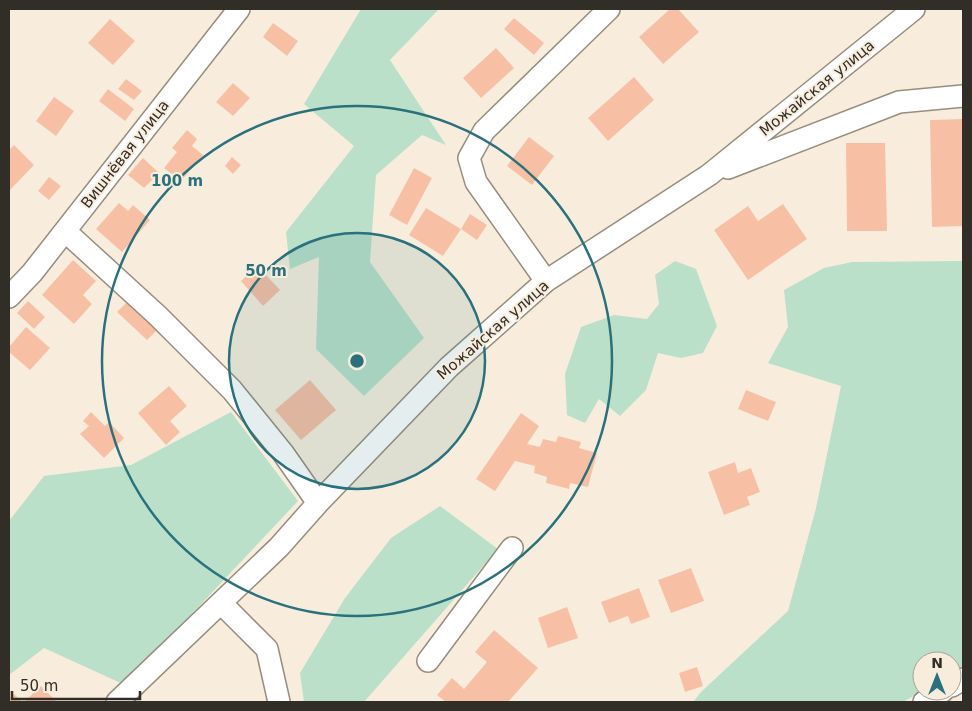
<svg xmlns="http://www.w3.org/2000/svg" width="972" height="711" viewBox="0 0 972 711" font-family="'DejaVu Sans',sans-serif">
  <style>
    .green { fill: #bae0ca }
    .building { fill: #f7c0a5 }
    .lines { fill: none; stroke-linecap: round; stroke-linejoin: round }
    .minor-casing { stroke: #978d7e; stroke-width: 24 }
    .minor { stroke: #fff; stroke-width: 21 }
    .ring { fill: none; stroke: #29717c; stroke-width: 2.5 }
    .labels { text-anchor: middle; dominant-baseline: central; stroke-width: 4; stroke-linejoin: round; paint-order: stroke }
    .street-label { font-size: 15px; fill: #312d27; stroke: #f8eddd }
    .centre { fill: #29717c; stroke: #f8eddd; stroke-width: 2.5 }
    .ring-label { font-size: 15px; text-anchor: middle; font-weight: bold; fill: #29717c; stroke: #f8eddd; stroke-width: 4; stroke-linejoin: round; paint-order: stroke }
  </style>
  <rect width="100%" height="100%" fill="#f8eddd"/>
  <path class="green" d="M361,9H439L390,60L446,145L422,135L376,175L370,262L424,338L364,396L316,349L319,257L290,269L286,232L354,146L304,104Z
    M963,260V666L952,673V661H922V691L903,702H693L701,692L788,611L816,508L841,386L768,363L788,327L784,290L824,268L852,262L962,261Z
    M675,261L696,269L717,326L703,353L681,358L658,353L646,390L620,416L599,399L585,423L567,415L565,374L581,327L614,315L647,319L659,304L655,275Z
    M231,412L298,501L125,685L44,648L9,675V521L44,476L131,465Z
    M440,506L498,549L364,702H304L300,673L345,598L391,538Z"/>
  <path class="building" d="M670,9H678L699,32L663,64L639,37Z
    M514,18L544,43L534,55L504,29Z
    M110,19L135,41L113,65L88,43Z
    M273,23L298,41L287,56L263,37Z
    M496,48L514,68L481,98L463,78Z
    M634,77L654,100L608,141L588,118Z
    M126,79L142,91L134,100L118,89Z
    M233,83L250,98L233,116L216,102Z
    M108,89L134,109L125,121L99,101Z
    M54,97L74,111L56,136L36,121Z
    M963,119V226L932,227L930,120Z
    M187,130L197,139L192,146L203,155L181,181L164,168L177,152L172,148Z
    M529,137L554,156L532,185L507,166Z
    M846,143H885L887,231H847Z
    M14,145L34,165L9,191V150Z
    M232,157L241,165L233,174L225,166Z
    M143,158L159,173L144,188L128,175Z
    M414,168L432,178L407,225L389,215Z
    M49,177L61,186L49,200L38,191Z
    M119,203L128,211L133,205L150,220L122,252L96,229Z
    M783,204L807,239L748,280L714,230L748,206L758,221Z
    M426,208L461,229L470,214L487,225L477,240L461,229L443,256L409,235Z
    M73,260L96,281L83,295L92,304L74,324L42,295Z
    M257,266L280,290L263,306L241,281Z
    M130,299L160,327L147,340L117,312Z
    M28,301L45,317L34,329L17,313Z
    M26,327L50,348L30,370L9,352V347Z
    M310,380L336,410L301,440L275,410Z
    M169,386L187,406L170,421L180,432L166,445L138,413Z
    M746,390L776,402L768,421L738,409Z
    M91,412L105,426L109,422L124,438L104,458L80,434L89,426L83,421Z
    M521,413L539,426L527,444L540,447L543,439L556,442L558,436L581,442L579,448L597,453L588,487L570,483L569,489L546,483L547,477L534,473L535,466L515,461L495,491L476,479Z
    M735,462L738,473L751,468L760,492L747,497L750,505L724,515L708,472Z
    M691,568L704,601L671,613L658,580Z
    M639,588L650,617L631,624L628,616L609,623L601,602Z
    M567,607L578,638L548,648L538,618Z
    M494,630L538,668L508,702H446L437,695L452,678L464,689L487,662L475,652Z
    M697,667L703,686L685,692L679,673Z
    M41,686L57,702H24Z
    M14,694L22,702H9V698Z"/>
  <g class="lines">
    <g class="minor-casing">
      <path id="minor" d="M728,168L899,102L963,96
        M65,231L158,316L232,390L283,453L318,503
        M546,281L476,182L469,158L484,131L609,9
        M9,297L32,273L239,9
        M221,603L267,649L279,702
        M428,661L512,548
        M952,686L963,679
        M117,702L279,547L318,503L449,367L546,281L709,175L914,9
        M924,702L943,691"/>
    </g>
    <use href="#minor" class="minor"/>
  </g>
  <circle cx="357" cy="361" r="128" fill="#29717c" fill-opacity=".12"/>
  <g class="ring">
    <circle cx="357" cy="361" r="128"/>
    <circle cx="357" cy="361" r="255"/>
  </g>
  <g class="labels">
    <g class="street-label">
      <text transform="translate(817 88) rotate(-39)">Можайская улица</text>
      <text transform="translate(125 154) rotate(-52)">Вишнёвая улица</text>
      <text transform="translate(493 330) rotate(-41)">Можайская улица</text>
    </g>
  </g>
  <circle cx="357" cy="361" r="8" class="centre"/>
  <g class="ring-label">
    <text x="177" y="186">100 m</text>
    <text x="266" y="276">50 m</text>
  </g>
  <rect width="972" height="711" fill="none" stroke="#312d27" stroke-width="20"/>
  <g transform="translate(937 676)"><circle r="24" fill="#f8eddd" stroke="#a8a094"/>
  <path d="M0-4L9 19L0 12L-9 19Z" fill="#29717c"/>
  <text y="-8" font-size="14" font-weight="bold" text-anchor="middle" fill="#312d27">N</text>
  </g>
  <path d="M12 691v8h128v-8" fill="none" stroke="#312d27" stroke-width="2.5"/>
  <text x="20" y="691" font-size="15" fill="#312d27" stroke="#f8eddd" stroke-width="4" paint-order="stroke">50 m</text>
</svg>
